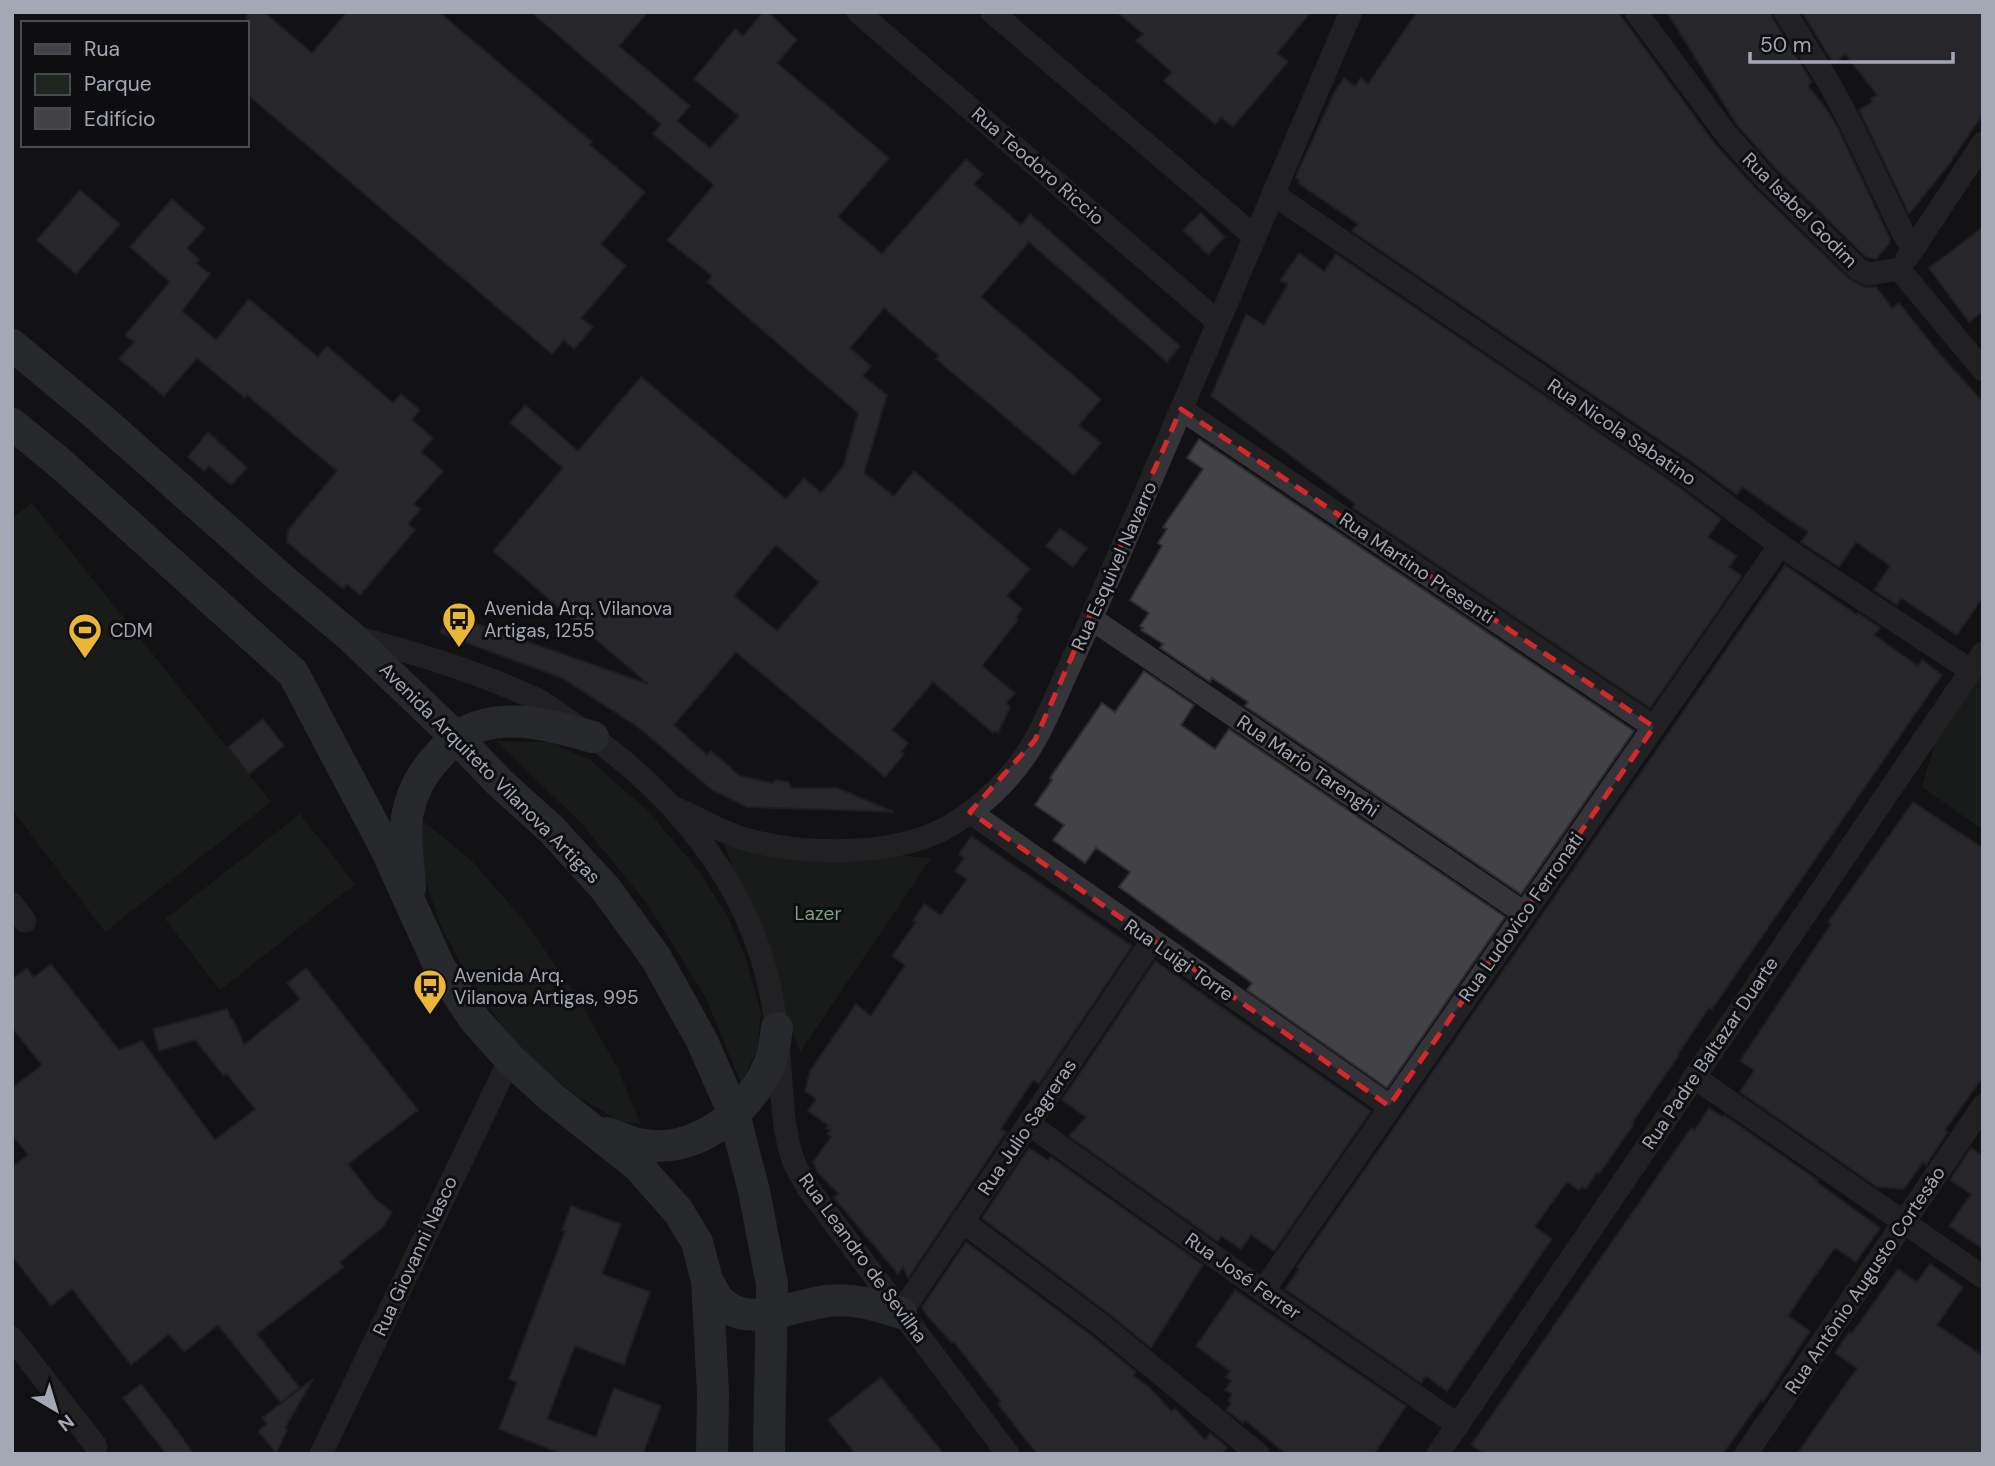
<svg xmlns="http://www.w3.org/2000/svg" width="1995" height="1466" viewBox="0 0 1995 1466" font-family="'DM Sans',sans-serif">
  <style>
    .green { fill: #1f2620 }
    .building { fill: #424247; stroke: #2d2c30; stroke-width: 2; fill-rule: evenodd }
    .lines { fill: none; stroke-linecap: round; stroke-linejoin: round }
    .minor { stroke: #343439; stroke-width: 23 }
    .secondary { stroke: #424349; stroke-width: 32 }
    .marked { fill: none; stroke: #d62828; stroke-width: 5; stroke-dasharray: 14 9; stroke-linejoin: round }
    .labels { text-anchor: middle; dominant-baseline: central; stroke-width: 6; stroke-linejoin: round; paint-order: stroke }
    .street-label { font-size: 19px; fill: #a4a8b4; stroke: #0e0d0f }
    .poi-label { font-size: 19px; fill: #a4a8b4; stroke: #0e0d0f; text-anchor: start }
    .park-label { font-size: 19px; fill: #7c9e80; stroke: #0e0d0f }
  </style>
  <rect width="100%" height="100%" fill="#121214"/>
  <path class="green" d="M32,503L271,802L105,932L12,809V518Z
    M1983,642V830L1922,787L1959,663Z
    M496,741L549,742L590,760L648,811L698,870L728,917L745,956L761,1012L757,1050L741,1084L706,998L648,905L583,825Z
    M300,814L355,884L220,990L165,919Z
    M417,816L472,861L527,924L575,994L617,1067L641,1124L619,1121L574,1094L521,1050L474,988L442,929L421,868Z
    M723,841L931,858L800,1052Z"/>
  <path class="building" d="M247,12H264L312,53L347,12H439L592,142L589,144L645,192L601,244L626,266L581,318L593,327L574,349L564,340L552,354L247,94Z
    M531,12H648L619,46L690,106L677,121L710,148L739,116L694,79L735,29L743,36L763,12H768L797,40L777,63L889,158L838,217L882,254L966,159L983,174L974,184L1021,225L1030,214L1180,346L1167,362L1029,242L981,297L1101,399L1079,425L1101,443L1074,475L936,359L939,356L884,308L850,348L871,366L863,376L887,395L864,473L894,496L914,471L1030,569L1007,596L1022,609L1016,618L1018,620L982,666L1015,693L1006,703L1010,707L998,733L995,731L993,733L933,682L892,730L908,743L901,752L904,754L885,777L736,652L674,725L707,755L711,751L740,776L773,783L775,780L788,782L792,788H837L894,812L747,807L712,790L638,727L562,678L440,633L449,614L648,684L493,551L563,468L510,423L525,405L578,451L641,377L786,499L804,478L821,493L843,467L858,413L707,282L712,276L667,240L714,185L653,134L661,124ZM776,545L819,582L777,631L734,596Z
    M1117,12H1311L1277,53L1288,62L1233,127L1221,117L1215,124L1164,81L1172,72L1136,41L1143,34Z
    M1417,12H1618L1715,144L1756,189L1849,279L1864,287H1876L1892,308L1899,303L1939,353L1983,402V597L1957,635L1901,598L1897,605L1874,590L1890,566L1856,542L1839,567L1801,542L1808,532L1742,487L1737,495L1695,464L1352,231L1358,224L1298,183L1300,180L1296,178L1299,169L1335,91L1344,78L1355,86L1361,78L1368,84Z
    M1667,12H1771L1773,19L1812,82L1808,86L1828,111L1838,128L1890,239L1889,244L1876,259L1866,257L1776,169L1737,125Z
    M1802,12H1983V114L1947,167L1909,214L1859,110L1872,102L1871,98L1877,95L1845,54L1834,64Z
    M80,190L120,224L76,274L37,240Z
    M172,199L205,228L187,248L199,260L196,263L210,274L182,311L216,340L249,299L318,357L327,346L393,403L401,394L420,410L412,420L433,438L421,452L443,471L414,504L421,509L408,524L415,530L360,595L347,584L343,589L287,542L288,530L337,471L247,395L245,398L197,358L164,396L119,359L134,342L125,335L170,282L130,247Z
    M1201,213L1225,237L1208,255L1183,230Z
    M1983,227V311L1969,322L1929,268Z
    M1299,253L1324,271L1336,254L1679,487L1721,519L1708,537L1737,556L1729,567L1742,576L1650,708L1353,508L1355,504L1211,396L1246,314L1264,325L1288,284L1280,281Z
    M208,432L247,468L231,485L209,466L204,471L188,457Z
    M1199,439L1634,731L1521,894L1245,706L1248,702L1212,678L1210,682L1160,648L1163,644L1141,630L1143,628L1140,626L1149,613L1130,600L1162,546L1158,543L1167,529L1163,527L1203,469L1187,458Z
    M1060,528L1087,548L1073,567L1046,546Z
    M1785,565L1857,615L1858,613L1880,628L1874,635L1918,666L1922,660L1942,675L1712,1009L1709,1008L1678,1054L1679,1055L1632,1123L1634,1124L1599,1174L1597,1172L1586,1189L1582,1187L1579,1190L1567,1182L1543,1215L1535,1227L1552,1239L1447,1391L1426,1376L1421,1383L1285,1289L1299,1269L1297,1267Z
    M1144,671L1194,705L1181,725L1215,749L1229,729L1505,917L1387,1088L1247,990L1252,983L1119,887L1130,872L1096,848L1085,863L1053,840L1064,825L1035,805L1052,780L1050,778L1102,703L1115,712Z
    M263,719L284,746L249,774L228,747Z
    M1913,802L1983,848V1077L1945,1130L1948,1132L1926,1165L1923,1162L1904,1189L1877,1187L1740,1092L1754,1070L1740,1061L1831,924L1828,922Z
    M971,836L1132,946L1039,1084L1033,1080L1001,1129L1006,1132L908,1278L903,1267L898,1274L834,1198L838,1193L818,1173L813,1162L831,1137L827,1134L830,1130L826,1128L828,1125L808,1111L816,1099L805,1091L810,1071L856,1004L871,1016L905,965L892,956L916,922L913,921L924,904L941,915L967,879L955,871L964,858L959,854Z
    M1155,961L1371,1111L1274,1251L1251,1235L1241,1249L1221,1236L1218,1242L1069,1136L1086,1117L1062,1100Z
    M51,964L119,1050L142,1041L215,1140L255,1109L227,1074L224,1076L195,1040L159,1051L153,1029L227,1009L231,1019H233L244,1045L300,999L287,983L306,968L418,1110L348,1164L376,1200L392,1212L384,1226L340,1262L344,1267L257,1334L299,1387L281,1403L218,1325L184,1352L169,1334L131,1365L72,1289L51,1306L12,1256V1167L28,1155L12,1135V1088L42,1065L12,1028V979L27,968L34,977Z
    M1709,1108L1723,1117L1724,1115L1819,1181L1814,1180L1880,1228L1856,1262L1835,1248L1810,1283L1788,1316L1810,1331L1763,1402L1761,1400L1723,1454H1485L1471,1445L1691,1128L1695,1130Z
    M1029,1148L1048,1160L1051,1157L1203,1265L1151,1348L1108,1313L982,1218Z
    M1971,1148L1983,1156V1249L1949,1226L1971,1194L1950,1180Z
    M571,1206L621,1224L602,1274L650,1292L624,1365L575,1346L547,1419L596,1437L614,1388L661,1406L643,1454H562L499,1429L517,1382L509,1379L565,1231L562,1230Z
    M966,1242L1091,1335L1136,1372L1133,1376L1147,1385L1171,1411L1175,1408L1205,1440L1210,1433L1227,1447L1222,1454H1037L998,1404L1001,1402L954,1342L952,1343L927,1316L922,1307Z
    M1930,1264L1963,1287L1937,1325L1983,1356V1454H1797L1857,1368L1835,1353L1849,1332L1852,1333L1898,1269L1917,1282Z
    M1235,1290L1406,1406L1374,1454H1286L1245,1420L1243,1423L1226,1410L1231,1403L1228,1400L1232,1394L1225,1390L1231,1381L1226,1377L1230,1371L1196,1346Z
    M881,1377L944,1454H856L828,1420Z
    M313,1379L285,1428L287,1430L276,1453L258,1431L267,1424L262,1418Z
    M141,1384L170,1421L194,1454H166L123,1398Z"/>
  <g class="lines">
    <path class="minor" d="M858,12L1217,321
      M992,12L1255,237
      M1636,12L1726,134L1766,179L1858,269L1869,274L1899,269
      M1785,12L1829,83L1850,122L1903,233L1913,248
      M1273,194L1687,476L1780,545L1970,670
      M1907,258L1983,143
      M1899,269L1983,370
      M1181,409L1654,727
      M1092,619L1524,913
      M350,636C413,652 477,671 536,699C550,706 563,717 575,725C659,781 734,863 763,962C772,991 777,1025 779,1056C782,1090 782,1127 793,1160C797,1170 803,1179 808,1188L1008,1454
      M672,807C694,816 716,829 738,837C798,856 897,858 951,825C985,805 1016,774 1035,740C1047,719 1056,696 1066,674C1096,610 1123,545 1151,480C1218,324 1285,168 1351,12
      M970,812L1389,1106
      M12,904L25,921
      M1694,1077L1983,1277
      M1029,1124L1263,1291L1458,1425
      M962,1221L1100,1324L1258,1454
      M1263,1291L1780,545
      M901,1313L1152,941
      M12,1338L96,1446
      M321,1454L510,1059
      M1438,1454L1983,653
      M1746,1454L1983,1106"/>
    <path class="secondary" d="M12,345L100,418L283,580L350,636L456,737L499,782L551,829L605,888L656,958L702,1041L734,1114L754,1191L772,1284L769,1454
      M12,424L60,463L293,673L385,847L440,968L475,1020L510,1059L551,1097L638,1166L678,1211L697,1242L707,1280L713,1392L712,1454
      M410,888C409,865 404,839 407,817C411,793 421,774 438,756C444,750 450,741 457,737C498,709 550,725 593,737
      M607,1133C617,1136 628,1142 638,1144C693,1156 748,1114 769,1065C774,1054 775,1040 777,1028
      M707,1280C711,1286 714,1294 718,1299C744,1331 794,1305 827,1301C854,1298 876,1305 901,1313"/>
  </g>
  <path d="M0 0H1995V1466H0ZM1181,409L1654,727L1389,1106L970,812L1035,740Z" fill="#121214" fill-opacity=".55" fill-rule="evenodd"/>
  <path class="marked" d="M1181,409L1654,727L1389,1106L970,812L1035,740Z"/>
  <defs>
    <g id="bus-pin" transform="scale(1.75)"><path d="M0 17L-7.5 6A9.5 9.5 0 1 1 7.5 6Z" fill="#e9b735" stroke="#0e0d0f"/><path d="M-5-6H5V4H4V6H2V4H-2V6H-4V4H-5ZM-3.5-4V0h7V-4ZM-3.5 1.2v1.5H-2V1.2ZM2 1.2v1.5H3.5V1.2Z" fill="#111"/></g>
    <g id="stadium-pin" transform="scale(1.75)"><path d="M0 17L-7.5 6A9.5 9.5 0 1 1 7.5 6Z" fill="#e9b735" stroke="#0e0d0f"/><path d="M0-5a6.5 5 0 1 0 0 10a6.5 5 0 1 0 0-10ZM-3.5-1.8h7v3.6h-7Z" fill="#111"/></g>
  </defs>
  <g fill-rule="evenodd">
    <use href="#bus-pin" x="459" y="619"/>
    <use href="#stadium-pin" x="85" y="630"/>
    <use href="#bus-pin" x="430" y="986"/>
  </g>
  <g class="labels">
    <g class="street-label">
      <text transform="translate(1038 166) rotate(41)">Rua Teodoro Riccio</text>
      <text transform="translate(1800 210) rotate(45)">Rua Isabel Godim</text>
      <text transform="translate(1622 432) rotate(34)">Rua Nicola Sabatino</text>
      <text transform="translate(1114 566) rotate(-66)">Rua Esquivel Navarro</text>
      <text transform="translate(1417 568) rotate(34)">Rua Martino Presenti</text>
      <text transform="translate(1308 766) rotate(34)">Rua Mario Tarenghi</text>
      <text transform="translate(490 773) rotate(45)">Avenida Arquiteto Vilanova Artigas</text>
      <text transform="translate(1521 917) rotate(-55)">Rua Ludovico Ferronati</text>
      <text transform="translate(1179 960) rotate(35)">Rua Luigi Torre</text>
      <text transform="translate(1710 1053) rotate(-56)">Rua Padre Baltazar Duarte</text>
      <text transform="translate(1027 1127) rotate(-56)">Rua Julio Sagreras</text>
      <text transform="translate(415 1256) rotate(-65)">Rua Giovanni Nasco</text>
      <text transform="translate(863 1258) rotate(54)">Rua Leandro de Sevilha</text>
      <text transform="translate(1243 1276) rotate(35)">Rua José Ferrer</text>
      <text transform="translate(1865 1280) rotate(-56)">Rua Antônio Augusto Cortesão</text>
    </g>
    <g class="poi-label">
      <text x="484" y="608">Avenida Arq. Vilanova<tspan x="484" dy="22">Artigas, 1255</tspan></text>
      <text x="110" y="630">CDM</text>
      <text x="454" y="975">Avenida Arq.<tspan x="454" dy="22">Vilanova Artigas, 995</tspan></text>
    </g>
    <g class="park-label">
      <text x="818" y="913">Lazer</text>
    </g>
  </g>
  <rect width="1995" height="1466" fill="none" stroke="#a4a8b4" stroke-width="28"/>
  <rect x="21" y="21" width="228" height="126" fill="#0e0d0f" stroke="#4a4b51" stroke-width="2"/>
  <rect x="35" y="44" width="35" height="10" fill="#424349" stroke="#4a4b51" stroke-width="2"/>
  <text x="84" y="56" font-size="21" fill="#a4a8b4">Rua</text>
  <rect x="35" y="74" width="35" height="21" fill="#1f2620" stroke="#4a4b51" stroke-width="2"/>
  <text x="84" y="91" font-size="21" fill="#a4a8b4">Parque</text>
  <rect x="35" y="108" width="35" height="21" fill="#424247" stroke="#4a4b51" stroke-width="2"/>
  <text x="84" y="126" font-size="21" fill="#a4a8b4">Edifício</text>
  <g transform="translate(56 1410) rotate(142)" stroke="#0e0d0f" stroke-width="5" paint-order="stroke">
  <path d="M0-5L12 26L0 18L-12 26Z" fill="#a4a8b4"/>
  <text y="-10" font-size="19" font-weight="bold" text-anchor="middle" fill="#a4a8b4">N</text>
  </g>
  <path d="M1750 52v10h203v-10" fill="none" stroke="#a4a8b4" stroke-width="3.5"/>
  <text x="1760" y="52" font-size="21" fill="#a4a8b4" stroke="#0e0d0f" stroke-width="5" paint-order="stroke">50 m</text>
</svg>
